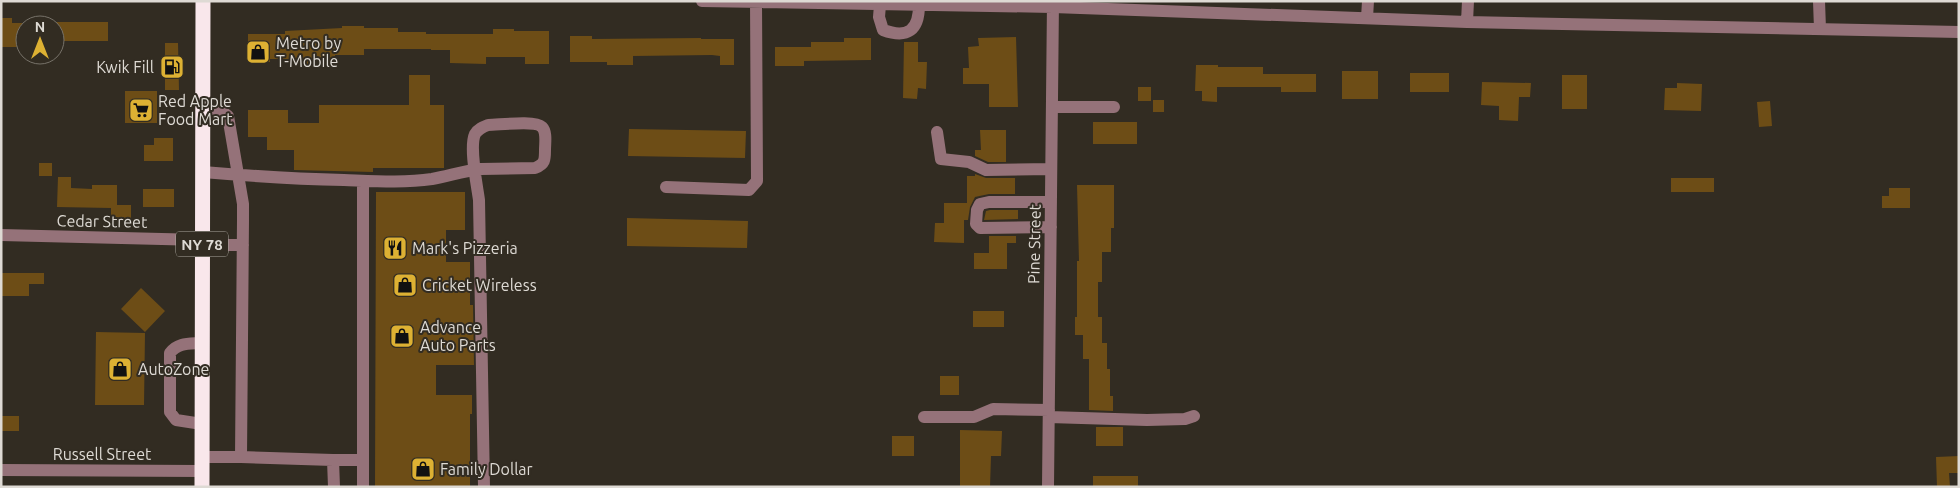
<svg xmlns="http://www.w3.org/2000/svg" width="1960" height="488" viewBox="0 0 1960 488" font-family="Ubuntu,sans-serif">
  <style>
    .building { fill: #6d4d16 }
    .lines { fill: none; stroke-linecap: round; stroke-linejoin: round }
    .minor { stroke: #957279; stroke-width: 12 }
    .highway { stroke: #f9e7eb; stroke-width: 15 }
    .labels { text-anchor: middle; dominant-baseline: central; stroke-width: 4; stroke-linejoin: round; paint-order: stroke }
    .shield { fill: #322c22; stroke: #aaa69f; stroke-width: 1 }
    .shield-label { font-size: 15px; font-weight: bold; fill: #dedad4 }
    .poi-label { font-size: 16px; fill: #dedad4; stroke: #322c22; text-anchor: start }
    .street-label { font-size: 16px; fill: #dedad4; stroke: #322c22 }
  </style>
  <rect width="100%" height="100%" fill="#322c22"/>
  <path class="building" d="M1,18H12V23H25V47H1Z
    M55,22H108V41H55Z
    M342,26H364V28H398V32H426V34H493V29H514V31H549V64H525V57H486V64L450,63V50H431V49H364V55H335V58H315V67H301V59H270V62H248V34H285V31L342,28Z
    M570,36H592V39L701,38V39H734V65H720V56L712,55L633,56V65H607V62H570Z
    M1016,37L1018,107H989V84H963V68H969L968,47L979,46L978,38Z
    M844,38H871V60L804,61V66H775V47H811V42H844Z
    M904,42H918V62H927L926,89L918,88L917,99L903,98Z
    M165,43H178L179,90H165Z
    M1196,65H1218V67H1263V74H1316V92H1281V87H1217V102L1202,101V91H1195Z
    M1342,71H1378V99H1342Z
    M1410,73H1449V92H1410Z
    M409,75H430V105H444V168H373V172L294,170V150H267V137H248V110H288V123H319V105H409Z
    M1562,75H1587V109H1562Z
    M1482,82L1531,83L1530,97H1519L1518,121L1499,120V106L1481,105Z
    M1677,83L1702,84L1701,111L1664,110L1665,88H1677Z
    M1138,87H1151V101H1138Z
    M125,91H157V123H125Z
    M1153,100H1164V112H1153Z
    M1770,101L1772,126L1759,127L1757,102Z
    M1093,122H1137V144H1093Z
    M629,129L746,131L745,158L628,156Z
    M980,130H1006V162H988L975,156V150H981Z
    M154,138H173V161H144V145H154Z
    M39,163H52V176H39Z
    M975,174L986,178H1015V194H989L975,197L970,207L968,220H964V243L934,242L935,223H944V203H967V176H975Z
    M58,177H71V188L92,189V185H117V205H131V219H111V208L57,207Z
    M1671,178H1714V192H1671Z
    M1077,185H1114V228H1111V252H1102V282H1098V317H1102V343H1107V369H1110V396H1113V411L1089,410V359H1083V335H1075V317H1077V261H1079Z
    M1889,188H1910V208H1882V196H1889Z
    M143,189H174V207H143Z
    M376,192H465V230H446V262H470V305H473L474,365H436V395H472V414H470V487H375Z
    M990,210H1018V219L984,220L986,211Z
    M627,218L748,221L747,248L627,246Z
    M989,236H1016V243H1007V269H974V253H989Z
    M1,273H44V284H29V296H1Z
    M141,288L165,311L145,332L121,309Z
    M973,311H1004V327H973Z
    M96,332L145,333L144,405H95Z
    M940,376H959V395H940Z
    M1,416H19V431H1Z
    M1096,427H1123V446H1096Z
    M960,430L1002,431L1001,456H991L990,487H960Z
    M892,436H914V456H892Z
    M1959,456V473H1949L1950,487H1937L1936,457Z
    M1093,476H1138V487H1093Z"/>
  <g class="lines">
    <path class="minor" d="M702,1L1053,7L1467,22L1959,32
      M1819,1L1820,29
      M880,5L879,17L883,30C908,39 919,30 919,5
      M1367,18L1368,1
      M1467,22L1468,1
      M1052,107H1114
      M937,132L941,159L969,162L986,170L1051,169
      M203,172C250,176 297,179 344,180C373,181 404,183 432,179C449,176 463,171 481,169L535,168C545,164 545,160 545,150C545,143 547,132 542,127C535,120 499,125 488,125C483,127 478,129 475,134C469,147 477,185 479,200L484,487
      M666,187L749,190L757,181L756,1
      M1051,227L980,228L976,224L977,210L980,204L989,202H1051
      M1,235L202,240
      M202,245H243
      M924,417H974L993,409L1049,410
      M1049,417L1147,420L1185,419L1194,416
      M202,424L176,420L170,412V353C178,342 190,344 202,343
      M202,457H241L243,220V204L228,116L224,113L203,110
      M241,457L333,460L334,487
      M333,460H363V181
      M363,460V487
      M1,470L202,471
      M1048,487L1053,1"/>
    <path class="highway" d="M202,487L203,1"/>
  </g>
  <defs>
    <g id="shop-square" transform="scale(1.25)"><rect x="-9" y="-9" width="18" height="18" rx="4" fill="#ddb133" stroke="#322c22"/><path d="M-5-2.5h2.3a2.7 3.5 0 0 1 5.4 0H5L5.5 6h-11ZM-1.5-2.5h3a1.5 2.3 0 0 0-3 0Z" fill="#111"/></g>
    <g id="fuel-square" transform="scale(1.25)"><rect x="-9" y="-9" width="18" height="18" rx="4" fill="#ddb133" stroke="#322c22"/><path d="M-5.5-6h7V0h2V4h1.3V-2.5L3-4.5l.8-.8L6-3V5H2.5V1h-1V6h-7ZM-4.2-4.7v3.2H.2V-4.7Z" fill="#111"/></g>
    <g id="supermarket-square" transform="scale(1.25)"><rect x="-9" y="-9" width="18" height="18" rx="4" fill="#ddb133" stroke="#322c22"/><path d="M-6-5.5h2.5l.6 2H6L4.5 2H-2.5L-4.4-4H-6ZM-1.5 3.2a1.3 1.3 0 1 0 .1 0ZM3 3.2a1.3 1.3 0 1 0 .1 0Z" fill="#111"/></g>
    <g id="restaurant-square" transform="scale(1.25)"><rect x="-9" y="-9" width="18" height="18" rx="4" fill="#ddb133" stroke="#322c22"/><path d="M-5-6h1v4h1v-4h1v4h1v-4h1v5L-1.5 .5V6h-2V.5L-5-1ZM5-6V6H3V1.5H1.5Q1.5-4 5-6Z" fill="#111"/></g>
  </defs>
  <g fill-rule="evenodd">
    <use href="#shop-square" x="258" y="52"/>
    <use href="#fuel-square" x="172" y="67"/>
    <use href="#supermarket-square" x="141" y="110"/>
    <use href="#restaurant-square" x="395" y="248"/>
    <use href="#shop-square" x="405" y="285"/>
    <use href="#shop-square" x="402" y="336"/>
    <use href="#shop-square" x="120" y="369"/>
    <use href="#shop-square" x="423" y="469"/>
  </g>
  <g class="labels">
    <rect class="shield" x="176" y="231.5" width="52" height="25" rx="4"/>
    <g class="shield-label">
      <text x="202" y="244">NY 78</text>
    </g>
    <g class="poi-label">
      <text x="276" y="43">Metro by<tspan x="276" dy="18">T-Mobile</tspan></text>
      <text x="154" y="67" text-anchor="end">Kwik Fill</text>
      <text x="158" y="101">Red Apple<tspan x="158" dy="18">Food Mart</tspan></text>
      <text x="412" y="248">Mark's Pizzeria</text>
      <text x="422" y="285">Cricket Wireless</text>
      <text x="420" y="327">Advance<tspan x="420" dy="18">Auto Parts</tspan></text>
      <text x="138" y="369">AutoZone</text>
      <text x="440" y="469">Family Dollar</text>
    </g>
    <g class="street-label">
      <text transform="translate(102 221) rotate(1)">Cedar Street</text>
      <text transform="translate(1034 244) rotate(-89)">Pine Street</text>
      <text x="102" y="454">Russell Street</text>
    </g>
  </g>
  <rect width="1960" height="488" fill="none" stroke="#dedad4" stroke-width="5"/>
  <g transform="translate(40 40)"><circle r="24" fill="#322c22" stroke="#777269"/>
  <path d="M0-4L9 19L0 12L-9 19Z" fill="#ddb133"/>
  <text y="-8" font-size="14" font-weight="bold" text-anchor="middle" fill="#dedad4">N</text>
  </g>
</svg>
